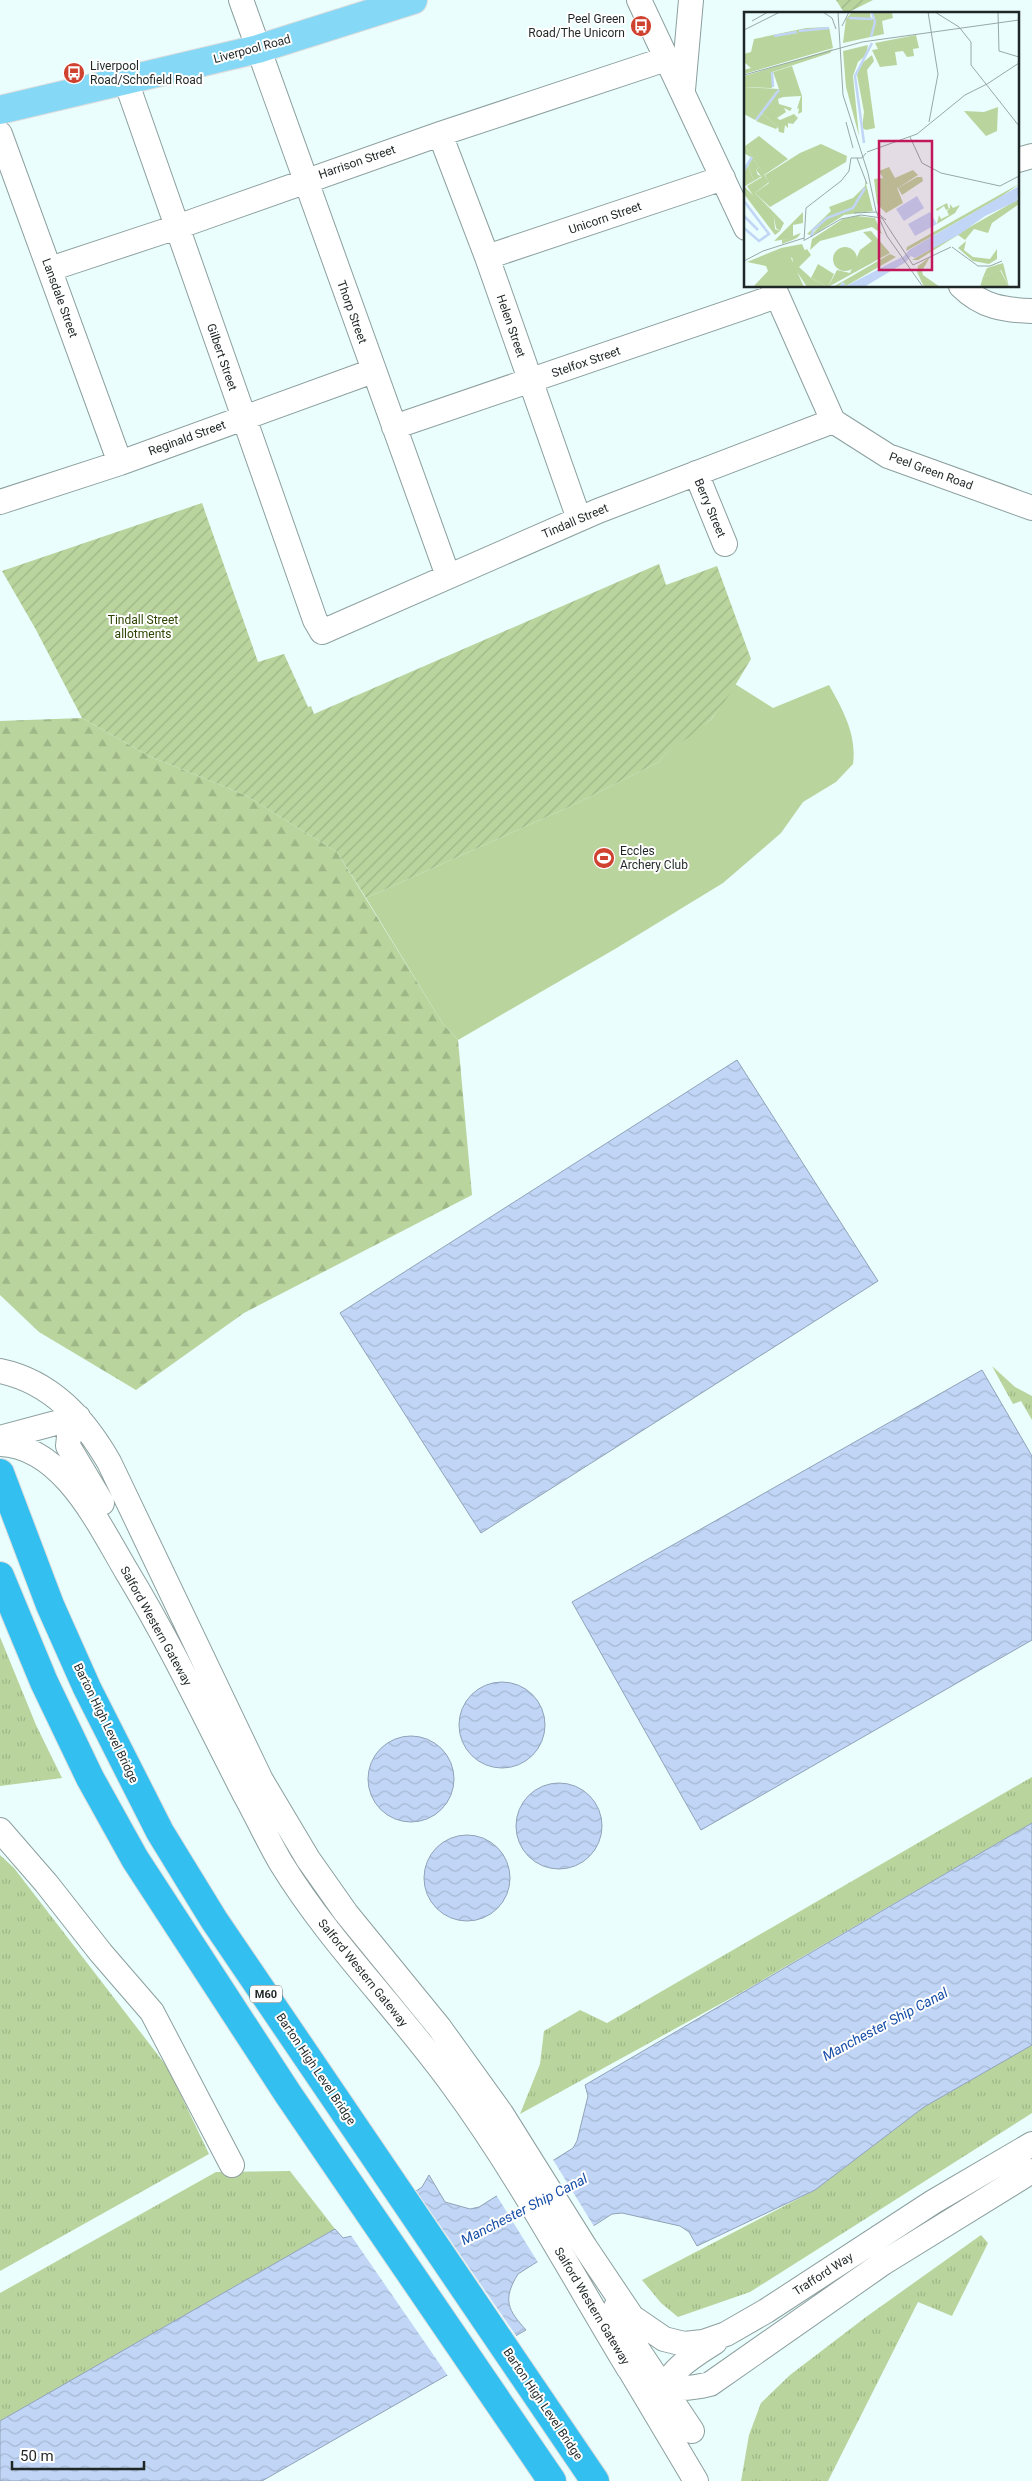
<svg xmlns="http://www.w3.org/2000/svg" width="1032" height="2481" viewBox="0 0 1032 2481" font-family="Roboto,sans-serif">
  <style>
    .grass { fill: url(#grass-tufts) }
    .forest { fill: url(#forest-firs) }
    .park { fill: #bad49d }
    .garden { fill: url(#garden-furrows) }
    .water { fill: url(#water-waves); stroke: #90a2b8 }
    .pier { fill: #e9fefd }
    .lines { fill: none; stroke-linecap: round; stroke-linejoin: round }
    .minor-casing { stroke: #8c9f9e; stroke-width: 26 }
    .major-casing { stroke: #dbdcdc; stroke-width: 30 }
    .highway-casing { stroke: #dbdcdc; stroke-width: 30 }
    .minor { stroke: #fff; stroke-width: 24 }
    .major { stroke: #85d9f6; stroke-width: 28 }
    .highway { stroke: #33bff0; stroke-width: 28 }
    .labels { text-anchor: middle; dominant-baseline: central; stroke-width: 4; stroke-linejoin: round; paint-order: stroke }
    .shield { fill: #fff; stroke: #626867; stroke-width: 1 }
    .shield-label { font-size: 11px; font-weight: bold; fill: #1f2726 }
    .poi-label { font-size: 12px; fill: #1f2726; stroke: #fff; text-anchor: start }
    .street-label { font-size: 12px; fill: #1f2726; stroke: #fff }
    .park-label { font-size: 12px; fill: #2c4400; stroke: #fff }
    .water-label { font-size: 14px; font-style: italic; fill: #174fa9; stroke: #fff }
    .inset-river { fill: none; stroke: #c1d6f6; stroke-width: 2.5 }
    .inset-road { fill: none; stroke: #98a8a7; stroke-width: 1 }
    .view { fill: #c2185b; fill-opacity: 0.15; stroke: #c2185b; stroke-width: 2.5 }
    .inset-edge { fill: none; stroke: #1f2726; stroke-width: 2.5 }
  </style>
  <defs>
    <pattern id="grass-tufts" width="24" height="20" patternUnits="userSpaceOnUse" patternTransform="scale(1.25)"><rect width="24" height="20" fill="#bad49d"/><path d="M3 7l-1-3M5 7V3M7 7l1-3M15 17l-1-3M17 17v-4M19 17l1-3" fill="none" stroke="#9fb687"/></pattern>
    <pattern id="forest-firs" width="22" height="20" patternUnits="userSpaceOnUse" patternTransform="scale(1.25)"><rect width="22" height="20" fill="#bad49d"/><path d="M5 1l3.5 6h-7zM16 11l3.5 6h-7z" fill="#9fb687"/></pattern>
    <pattern id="garden-furrows" width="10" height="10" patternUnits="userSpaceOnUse" patternTransform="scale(1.25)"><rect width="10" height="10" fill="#bad49d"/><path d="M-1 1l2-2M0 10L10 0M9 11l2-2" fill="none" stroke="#9fb687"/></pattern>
    <pattern id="water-waves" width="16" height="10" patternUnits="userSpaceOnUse" patternTransform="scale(1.25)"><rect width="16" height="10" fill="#c1d6f6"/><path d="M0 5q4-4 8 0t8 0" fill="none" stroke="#a5b8d3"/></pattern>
  </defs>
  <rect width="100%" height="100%" fill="#e9fefd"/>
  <path class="grass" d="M992,1366L1015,1387L1032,1396V1420L1021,1401L1013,1404Z
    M0,1637L36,1725L62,1778L0,1786Z
    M1032,1777V1823L742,1992L520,2114L540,2064L544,2031L580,2010L607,2023Z
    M0,1855L14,1868L168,2068L209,2154L0,2271Z
    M1032,2045V2113L750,2292L678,2317L661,2303L642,2280L815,2190L924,2107Z
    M290,2171L335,2229L0,2421V2293L216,2172Z
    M981,2235L988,2243L952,2316L918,2302L828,2481H741L749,2435L761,2403L790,2375L866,2317Z"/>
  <path class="forest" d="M82,718L149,756L245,795L337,852L443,1024L458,1040L472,1195L244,1313L136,1390L39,1332L0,1295V721Z"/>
  <path class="park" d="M735,684L773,708L829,685C843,710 857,735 853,764L836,782L803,802L781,833L723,883L615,949L458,1040L443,1024L366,898L569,807L659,762C672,742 697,735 713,717C721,707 727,695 735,684Z"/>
  <path class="garden" d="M836,0H873L845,14Z
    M202,503L258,662L284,654L308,707L311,706L314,714L659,564L666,585L717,566L751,659C738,680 723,709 704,726C689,740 670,745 659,762L569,807L366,898L337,852L245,795L149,756L82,718L35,628L2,571Z"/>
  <path class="water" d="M737,1060L878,1281L481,1533L340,1313Z
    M982,1370L1032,1456V1640L701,1830L572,1602Z
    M459 1725a43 43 0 1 1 86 0a43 43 0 1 1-86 0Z
    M368 1779a43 43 0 1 1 86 0a43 43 0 1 1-86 0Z
    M516 1826a43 43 0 1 1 86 0a43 43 0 1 1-86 0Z
    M1032,1823V2045L924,2107L815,2190L697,2246L689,2232L680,2226L622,2213L612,2214L518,2274C502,2300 508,2310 526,2330L262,2481H0V2421L335,2229L343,2238L352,2236L422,2187L429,2175L445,2202L470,2209L479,2207L573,2148L577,2141L588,2096L585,2085Z
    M424 1878a43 43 0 1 1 86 0a43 43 0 1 1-86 0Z"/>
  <path class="pier" d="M552,2158L595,2228L539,2264L495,2193Z
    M415,2189L517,2337L448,2376L350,2234Z"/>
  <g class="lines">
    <g class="minor-casing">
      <path id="minor" d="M241,0L448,576
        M639,0L746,228
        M126,81L315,620L322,632L598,511L833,421
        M683,90L691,0
        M0,134L120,463
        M440,134L487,257L579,519
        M1018,160L1032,156
        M487,257L723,178
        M50,269L177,227L440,134L666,59
        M773,286L833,421L888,456L1032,508
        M961,286C982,307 1004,310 1032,311
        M394,427L777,296
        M696,473L725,544
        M0,502L120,463L373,371
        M0,1371C52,1382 84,1419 109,1462L261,1780L308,1859L346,1913L439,2027L501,2113L585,2247L632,2317L664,2339L684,2344L703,2342L726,2334L766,2311L933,2202L1032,2144
        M78,1417L70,1427L68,1446L102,1503
        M0,1438L78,1417
        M0,1444C63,1446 99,1525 127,1572C170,1643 206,1719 244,1793C257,1816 268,1841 281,1863C330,1943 397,2008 452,2084C518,2174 571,2273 629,2369C654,2389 679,2392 710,2384L883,2263L1032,2171
        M0,1830L46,1883L101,1953L152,2012L232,2165
        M616,2307L617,2312L636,2347L692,2431
        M630,2370L696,2481
        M661,2399C665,2372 693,2356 715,2342"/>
    </g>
    <g class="major-casing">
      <path id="major" d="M0,110L258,49L413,0"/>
    </g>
    <g class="highway-casing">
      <path id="highway" d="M0,1473L50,1605L87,1688L160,1832L214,1920L595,2481
        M0,1576L44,1682L90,1778L135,1859L288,2094L552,2481"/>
    </g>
    <use href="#minor" class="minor"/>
    <use href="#major" class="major"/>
    <use href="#highway" class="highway"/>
  </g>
  <defs>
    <g id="bus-disc" transform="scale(1.125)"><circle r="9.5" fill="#cf4230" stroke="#fff"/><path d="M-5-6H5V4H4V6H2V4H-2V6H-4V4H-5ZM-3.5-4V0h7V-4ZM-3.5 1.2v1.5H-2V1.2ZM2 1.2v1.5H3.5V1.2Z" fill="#fff"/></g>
    <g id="stadium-disc" transform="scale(1.125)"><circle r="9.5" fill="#cf4230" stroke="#fff"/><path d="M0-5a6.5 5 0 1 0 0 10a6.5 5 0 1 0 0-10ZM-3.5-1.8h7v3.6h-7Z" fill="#fff"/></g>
  </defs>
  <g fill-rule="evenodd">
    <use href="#bus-disc" x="641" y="26"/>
    <use href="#bus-disc" x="74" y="73"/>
    <use href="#stadium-disc" x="604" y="858"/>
  </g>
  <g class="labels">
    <rect class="shield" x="250" y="1985.5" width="32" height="17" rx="4"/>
    <g class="shield-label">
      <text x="266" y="1994">M60</text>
    </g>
    <g class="poi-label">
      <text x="625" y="19" text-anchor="end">Peel Green<tspan x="625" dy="14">Road/The Unicorn</tspan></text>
      <text x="90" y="66">Liverpool<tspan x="90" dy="14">Road/Schofield Road</tspan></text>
      <text x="620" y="851">Eccles<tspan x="620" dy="14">Archery Club</tspan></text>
    </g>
    <g class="street-label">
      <text transform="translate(252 49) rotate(-15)">Liverpool Road</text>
      <text transform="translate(357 162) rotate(-19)">Harrison Street</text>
      <text transform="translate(605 218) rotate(-19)">Unicorn Street</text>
      <text transform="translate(60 298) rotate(70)">Lansdale Street</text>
      <text transform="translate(352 312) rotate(70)">Thorp Street</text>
      <text transform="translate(511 326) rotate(71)">Helen Street</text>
      <text transform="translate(222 357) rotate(71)">Gilbert Street</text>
      <text transform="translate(586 362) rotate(-19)">Stelfox Street</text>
      <text transform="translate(187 438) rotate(-20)">Reginald Street</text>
      <text transform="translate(931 471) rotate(20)">Peel Green Road</text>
      <text transform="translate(710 508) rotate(67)">Berry Street</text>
      <text transform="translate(575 521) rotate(-23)">Tindall Street</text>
      <text transform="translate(156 1626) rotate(61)">Salford Western Gateway</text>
      <text transform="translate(106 1723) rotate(64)">Barton High Level Bridge</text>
      <text transform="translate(363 1973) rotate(51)">Salford Western Gateway</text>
      <text transform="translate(316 2069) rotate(56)">Barton High Level Bridge</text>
      <text transform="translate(823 2274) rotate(-33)">Trafford Way</text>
      <text transform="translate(592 2306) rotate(59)">Salford Western Gateway</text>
      <text transform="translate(543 2404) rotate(56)">Barton High Level Bridge</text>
    </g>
    <g class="park-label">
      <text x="143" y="620">Tindall Street<tspan x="143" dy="14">allotments</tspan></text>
    </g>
    <g class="water-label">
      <text transform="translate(885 2024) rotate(-28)">Manchester Ship Canal</text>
      <text transform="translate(524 2209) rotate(-27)">Manchester Ship Canal</text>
    </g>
  </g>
  <g transform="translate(744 12)">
    <rect width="275" height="275" fill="#e9fefd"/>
    <path d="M124,33L122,43L114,50L109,64L115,124L102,75L99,39ZM18,102L34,115L32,117L12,109ZM1,134L15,155L12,158L14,163L18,164L10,169L4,154L8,146L0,141ZM121,168L129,199L100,203L74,220L68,223L76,213L66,223L63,222L87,199L85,195L109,186L121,174ZM275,172L257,185L162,239L163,235ZM0,174L30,205L31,217L36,219L31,223L0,182ZM275,187V192L248,211L244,221L230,217L221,228L214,223L174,248H168ZM203,191L205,197L202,198L200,194L193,199L197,207L205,203L203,199L206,196V192L209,196L216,193L211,201L193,212L195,203L192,197ZM59,200V211L49,213V224L57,221L54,225L51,227L38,232V228L51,226L30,229ZM113,204L131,206L138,222L128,215L76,229L66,238L68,227L99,207ZM127,219L146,241L84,275L93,258L106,261L116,238L128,229L119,220ZM58,232L61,239L47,246L60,275H9L24,259L22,254L3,250L37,236ZM63,237L67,243L55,255L67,266L84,275H63L50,255L48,245ZM146,242L152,245L102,274L99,270L94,275H89ZM186,245L178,259L179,263L196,275H180L173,260L174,254ZM256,258L265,275H236L239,265Z" fill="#bad49d"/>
    <path d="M108,0H126L127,8L102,7ZM85,15L89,36L0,62V58L7,56L0,50V42L7,40L10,27L62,16ZM89,37L86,41L28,60V76L0,75V64ZM4,154L10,169L1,174L0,158ZM15,155L25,170L11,181L40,211L36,219L32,216L30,205L13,190L3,174L18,165L12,158ZM139,166L152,173L159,191L142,201L133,192L130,167ZM222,229L220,238L229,245L246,247L253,237V247L245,252L229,249L214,236ZM259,251L265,275L257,258L239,265L243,256Z" fill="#bad49d"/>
    <path d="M77,132L103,144L102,150L26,195L11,181L25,171L21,163L56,141Z" fill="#bad49d"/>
    <path d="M129,0H154L148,1L149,6L138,9L140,22L99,31L102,7H131ZM172,23L175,36L169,37L170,44L163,45L159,39L151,40L153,53L136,55L128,38L134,37L131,31ZM128,43L130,49L123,58L131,116L122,118L118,116L120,100L113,63L117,52ZM48,54L58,84V100L54,102L55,96L53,97L57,84L39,85L34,87L35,92L48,96L46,99L40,96L42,100L33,106L36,108L50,102L54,106L49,112L44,111V116L41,113L40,121L35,120L34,115L18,102L35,76L11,108L0,102V75L35,77L29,60ZM254,95L253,119L242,124L220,99L240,100ZM15,124L44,147L20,163L1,134ZM173,165H178L179,169L158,183L154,176ZM89 247a12 12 0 1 1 24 0a12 12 0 1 1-24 0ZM74,252L90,262L84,275L67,266Z" fill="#bad49d"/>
    <path d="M145,155L151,166L169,158L174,163L154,176L139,166L135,159Z" fill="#bad49d"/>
    <path d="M275,174L273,189L241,204L216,222L171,246L167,244L162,250L120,275H94L99,270L102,274L160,244L165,238ZM173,184L180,196L160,209L152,197ZM186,200L193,212L171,224L164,212Z" fill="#c1d6f6"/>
    <path class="inset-river" d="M105,6L128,7M55,19L85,16M30,24L53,20M127,25L131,10L128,0M28,60L29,75M12,108L35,78M120,131L111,64L128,31M0,158L8,145M0,189L25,222L15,229L0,216M0,204L14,218M67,225L69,218L83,206L109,196L121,176"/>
    <path class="inset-road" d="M79,0L88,6L92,17M94,0L99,83L124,161L132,199L143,224L179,275M184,0L194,62L185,110M191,0L215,15L227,30V53L275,114M254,0L255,39L275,45M8,9L24,0M98,14L105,0M0,18L36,0M0,63L118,30L275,8M102,110L109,136M166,125L178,151L197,161L256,174L275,164M123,140L173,122L221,83L243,72L275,51M113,146L123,172M110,201L132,200L142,208M61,228L97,207L117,203L138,206L169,253L207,235M60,229L62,196L97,169L105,159L107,146H118L122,141M208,235L234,254H246L258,249M0,249L19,239L60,226"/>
    <path class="view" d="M135,129H188V258H135Z"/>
    <rect width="275" height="275" class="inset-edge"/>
  </g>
  <path d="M12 2461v8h132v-8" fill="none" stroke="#1f2726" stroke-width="2.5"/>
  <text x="20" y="2461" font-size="15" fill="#1f2726" stroke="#ffffff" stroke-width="4" paint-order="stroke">50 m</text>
</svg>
